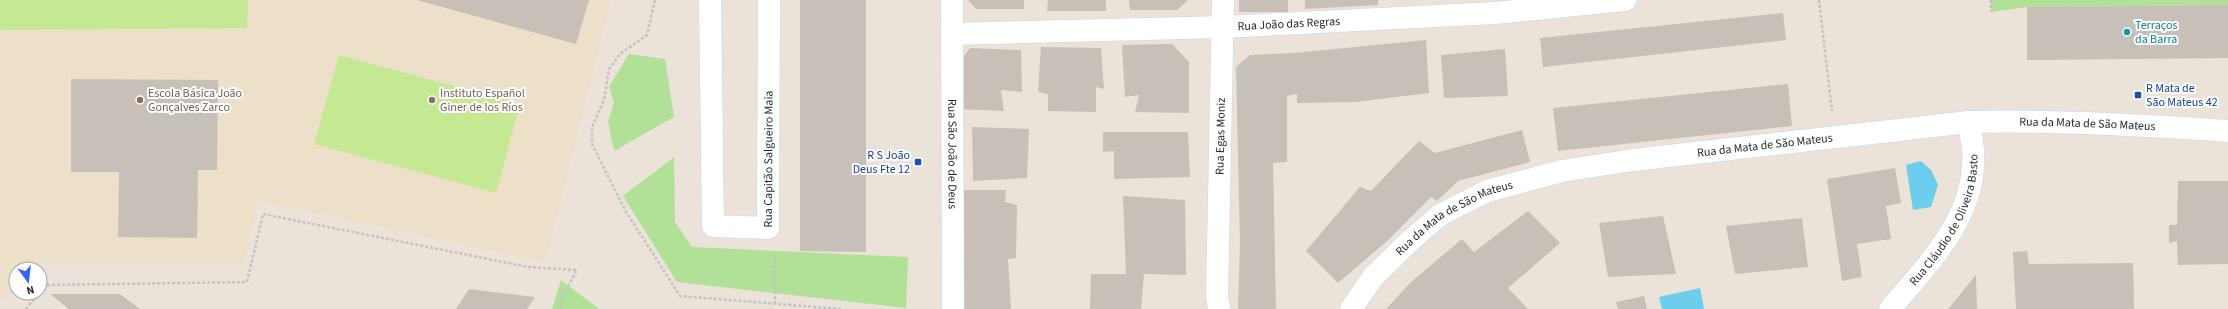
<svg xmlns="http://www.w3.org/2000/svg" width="2228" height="309" viewBox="0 0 2228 309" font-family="'Source Sans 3',sans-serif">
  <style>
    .education { fill: #ece0c9 }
    .green { fill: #b1e196 }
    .pitch { fill: #c5e992 }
    .water { fill: #6dcdec }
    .building { fill: #c6c0b9 }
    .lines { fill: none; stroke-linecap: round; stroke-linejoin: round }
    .street-casing { stroke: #cfd3e1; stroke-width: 23 }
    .path { stroke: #c3c3c3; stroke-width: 2.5; stroke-dasharray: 3 2; stroke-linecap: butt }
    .street { stroke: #fff; stroke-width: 22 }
    .culture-dot { fill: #0f9aa8; stroke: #fff; stroke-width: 1.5 }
    .transit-dot { fill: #1a4fb4; stroke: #fff; stroke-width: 1.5 }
    .education-dot { fill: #8d6e63; stroke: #fff; stroke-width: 1.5 }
    .labels { text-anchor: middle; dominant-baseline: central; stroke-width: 4; stroke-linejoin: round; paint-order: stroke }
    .street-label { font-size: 12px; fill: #282828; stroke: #fff }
    .culture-label { font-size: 12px; fill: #0d838f; stroke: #fff; text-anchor: start }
    .transit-label { font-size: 12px; fill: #164399; stroke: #fff; text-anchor: start }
    .education-label { font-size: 12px; fill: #785e54; stroke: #fff; text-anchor: start }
  </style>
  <rect width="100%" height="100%" fill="#ebe3da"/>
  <path class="education" d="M0,0H611L545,262L258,201L244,264H39L34,269H16V286L0,302Z"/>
  <path class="green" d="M1991,0H2228V5L2027,7L1991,12Z
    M629,54L665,59L674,117L614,151L608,121L614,103L609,87Z
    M674,157L675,222L692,247L908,257L906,308L677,282L623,196Z
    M561,280L599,309H552Z"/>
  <path class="pitch" d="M0,0H248L247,28L0,30Z
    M339,55L520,104L496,193L314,144Z"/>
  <path class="water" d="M1921,161L1931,170L1938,185L1931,207L1913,210L1906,165Z
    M1700,288L1704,309H1662L1659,297Z"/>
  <path class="building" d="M417,0H589L576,44Z
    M800,0H866V252L800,251Z
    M968,0H1024V9H976Z
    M1048,0H1106V11H1047Z
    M1129,0H1188L1177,10H1130Z
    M1239,0H1288V12H1239Z
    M1305,0H1378V5L1305,9Z
    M2228,5V58L2027,60V7Z
    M1783,13L1786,40L1543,67L1540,38Z
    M1426,40L1429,93L1356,102L1297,103V94L1287,96V162L1273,163L1276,309H1238L1240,243L1236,67L1250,55L1294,53Z
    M1172,44L1189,62V113L1135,112L1139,95L1125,97L1122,45Z
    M1041,47L1101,48L1104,89L1096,87V112L1048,111V94L1038,92Z
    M970,48L1021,50L1022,92L1001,90L1004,111L957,109L958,64Z
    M1505,49L1508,96L1444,98L1441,55Z
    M71,79L218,80L217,170H198L197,238L118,237L119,172H71Z
    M1788,84L1792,126L1558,151L1553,108Z
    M972,127L1029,129L1027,178L973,181Z
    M1522,130L1530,162L1458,181L1437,201L1431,197L1387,241L1338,283L1306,251L1360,187L1371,191L1419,141L1435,153Z
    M1103,132H1188L1190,177L1114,179V151L1103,152Z
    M1895,168L1901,203L1886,206L1891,239L1857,244L1862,277L1842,281L1827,179Z
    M2178,181H2228V264L2178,265L2177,241L2169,243V225H2177Z
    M954,190H1006L1005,202L1017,205L1016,258L1008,259L1011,309H958Z
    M1123,196L1185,200L1186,275L1144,274L1141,309H1090L1091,274H1126Z
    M1528,211L1560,243L1508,288L1528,309H1386L1411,282L1462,239L1474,252Z
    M1663,216L1676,274L1608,277L1599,223Z
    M1802,218L1808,267L1735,274L1726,226Z
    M2027,251L2029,264L2133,263L2134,309H2016L2013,252Z
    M1976,275L1977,309H1948Z
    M469,289L535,297L527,309H456Z
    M50,294H120L140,309H69Z
    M1644,296L1647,309H1618L1616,302Z"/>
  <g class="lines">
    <g class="street-casing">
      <g id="street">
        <path id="s1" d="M710,0L713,226L768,228L769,0"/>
        <path id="s2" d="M952,0L953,309"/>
        <path id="s3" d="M953,34L1223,27L1495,13L1625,0"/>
        <path id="s4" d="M1219,309L1217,296L1223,0"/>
        <path id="s5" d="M1351,309L1373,277L1411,240L1440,215L1487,191L1562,171L1633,160L1969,122C2055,120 2142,125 2228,131"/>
        <path id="s6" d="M1890,309C1929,263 1978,215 1973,150C1972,140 1970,131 1969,122"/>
      </g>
    </g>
    <path class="path" d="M655,0L647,35L620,54L609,69L604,100L592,127V144L625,210L680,296L841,309
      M1819,0L1832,111
      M1991,0V12
      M40,291L45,285L247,282L263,214L528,267L577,270L560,301L561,309
      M775,304V254
      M26,309L39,293"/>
    <use href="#street" class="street"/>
  </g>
  <circle class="culture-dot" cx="2127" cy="32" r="4"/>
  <g class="transit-dot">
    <rect x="2134" y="91" width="8" height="8" rx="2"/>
    <rect x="914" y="158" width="8" height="8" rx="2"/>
  </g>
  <g class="education-dot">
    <circle cx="140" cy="100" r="4"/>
    <circle cx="432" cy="100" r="4"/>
  </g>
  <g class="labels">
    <g class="street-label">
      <text stroke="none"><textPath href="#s3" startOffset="336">Rua João das Regras</textPath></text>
      <text stroke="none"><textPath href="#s5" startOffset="789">Rua da Mata de São Mateus</textPath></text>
      <text stroke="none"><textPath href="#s4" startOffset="173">Rua Egas Moniz</textPath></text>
      <text stroke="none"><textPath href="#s5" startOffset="465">Rua da Mata de São Mateus</textPath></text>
      <text stroke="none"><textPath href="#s2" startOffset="154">Rua São João de Deus</textPath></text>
      <text stroke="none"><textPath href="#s1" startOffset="350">Rua Capitão Salgueiro Maia</textPath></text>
      <text stroke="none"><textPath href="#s6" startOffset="107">Rua Cláudio de Oliveira Basto</textPath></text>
      <text stroke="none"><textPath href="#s5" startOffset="141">Rua da Mata de São Mateus</textPath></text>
    </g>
    <g class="culture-label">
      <text x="2135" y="25">Terraços<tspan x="2135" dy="14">da Barra</tspan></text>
    </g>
    <g class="transit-label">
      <text x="2146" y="88">R Mata de<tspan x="2146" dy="14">São Mateus 42</tspan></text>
      <text x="910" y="155" text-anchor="end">R S João<tspan x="910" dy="14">Deus Fte 12</tspan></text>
    </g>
    <g class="education-label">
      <text x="148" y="93">Escola Básica João<tspan x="148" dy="14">Gonçalves Zarco</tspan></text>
      <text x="440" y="93">Instituto Español<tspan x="440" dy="14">Giner de los Ríos</tspan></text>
    </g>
  </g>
  <g transform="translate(28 281) rotate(165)"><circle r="19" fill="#ffffff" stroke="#a9a9a9"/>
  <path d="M0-3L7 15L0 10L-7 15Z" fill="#3a61f7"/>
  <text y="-6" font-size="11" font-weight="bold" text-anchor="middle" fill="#282828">N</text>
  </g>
</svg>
